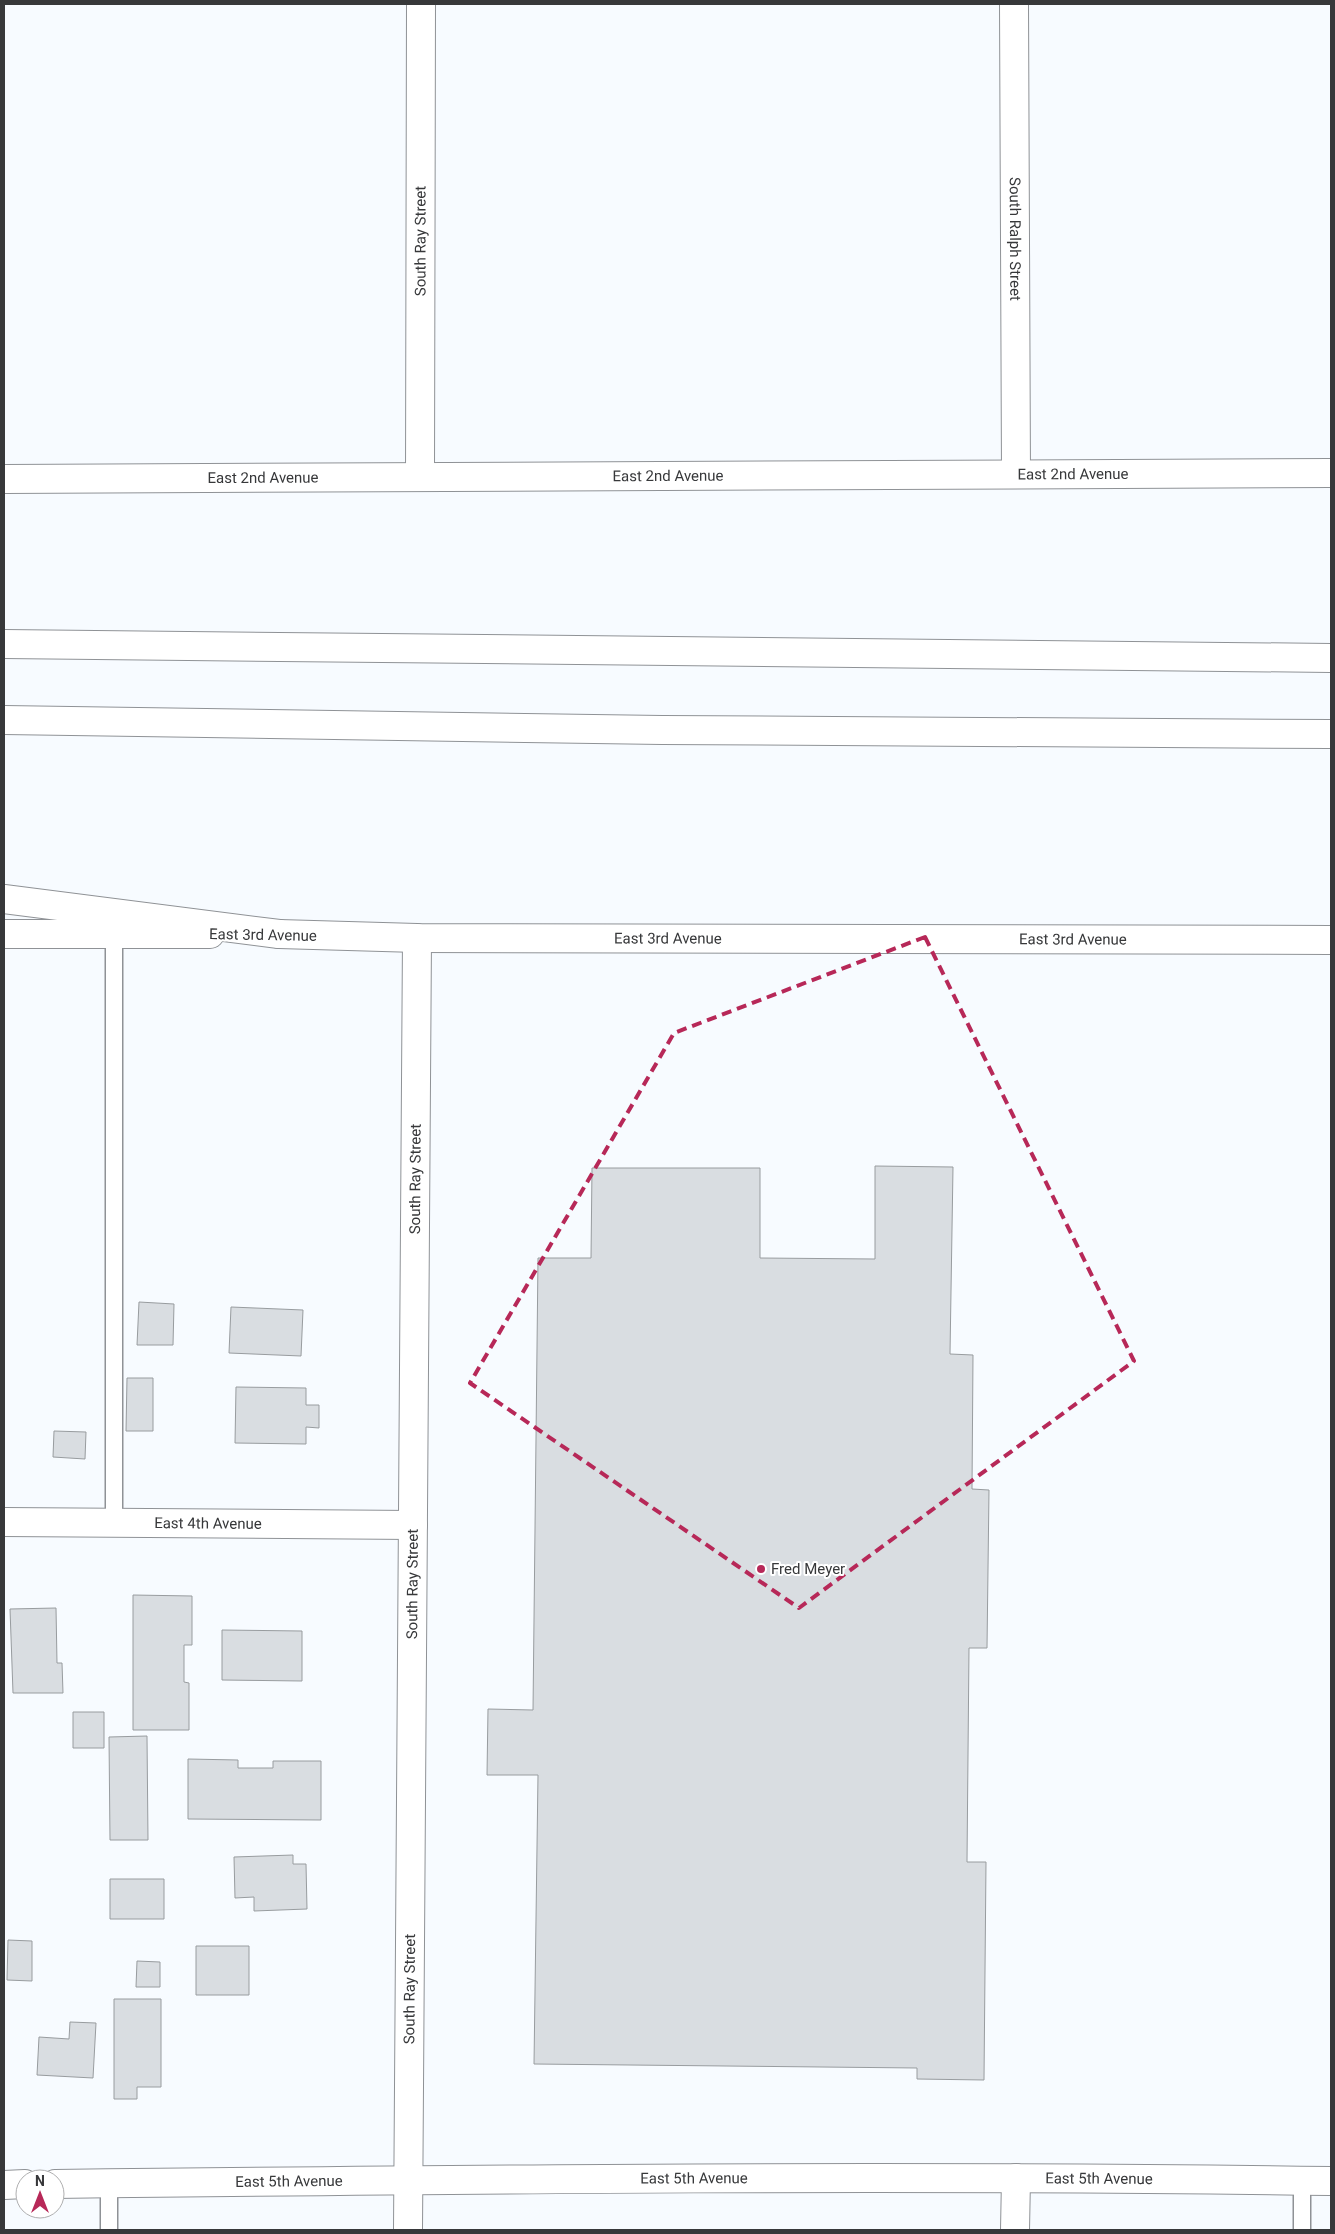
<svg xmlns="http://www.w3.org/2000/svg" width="1335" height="2234" viewBox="0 0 1335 2234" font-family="Roboto,sans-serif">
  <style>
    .building { fill: #d9dde1; stroke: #989c9f }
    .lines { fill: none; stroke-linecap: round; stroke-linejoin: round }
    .lane-casing { stroke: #8f9296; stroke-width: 19 }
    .street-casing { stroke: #8f9296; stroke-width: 30 }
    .secondary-casing { stroke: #8f9296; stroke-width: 30 }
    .primary-casing { stroke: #8f9296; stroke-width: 30 }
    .highway-casing { stroke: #8f9296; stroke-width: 30 }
    .lane { stroke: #fff; stroke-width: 16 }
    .street { stroke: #fff; stroke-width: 28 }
    .secondary { stroke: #fff; stroke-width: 28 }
    .primary { stroke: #fff; stroke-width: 28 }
    .highway { stroke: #fff; stroke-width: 28 }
    .marked { fill: none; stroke: #b72858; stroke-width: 4; stroke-dasharray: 10 6; stroke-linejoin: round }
    .poi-dot { fill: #b72858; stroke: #fff; stroke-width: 2 }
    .labels { text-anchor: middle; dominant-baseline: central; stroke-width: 4; stroke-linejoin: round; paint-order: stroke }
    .street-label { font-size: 15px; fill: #37383a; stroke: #fff }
    .poi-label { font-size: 15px; fill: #37383a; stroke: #fff; text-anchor: start }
  </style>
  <rect width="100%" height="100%" fill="#f7fbff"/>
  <path class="building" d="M875,1166L953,1167L950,1354L973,1355L972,1489L989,1490L987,1648H969L967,1862H986L984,2080L917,2079V2068L534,2064L538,1775H487L488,1709L533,1710L538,1258H591L592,1168H760V1258L875,1259Z
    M139,1302L174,1304L173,1345H137Z
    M231,1307L303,1310L301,1356L229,1353Z
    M127,1378H153V1431H126Z
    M236,1387L306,1388V1405H319V1428L306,1427V1444L235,1443Z
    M54,1431L86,1432L85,1459L53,1457Z
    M133,1595L192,1596V1645H184V1682L189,1683V1730H133Z
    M56,1608L57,1663H62L63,1693H13L10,1609Z
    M222,1630L302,1631V1681L222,1680Z
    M73,1712H104V1748H73Z
    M147,1736L148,1840H110L109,1737Z
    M188,1759L238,1760V1768H273V1761H321V1820L188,1819Z
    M293,1855V1864H306L307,1909L254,1911V1897L235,1898L234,1857Z
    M110,1879H164V1919H110Z
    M8,1940L32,1941V1981L7,1980Z
    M196,1946H249V1995H196Z
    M137,1961L160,1962V1987H136Z
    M114,1999H161V2087H137V2099H114Z
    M70,2022L96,2023L93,2078L37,2075L39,2037L69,2039Z"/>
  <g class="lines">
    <g class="lane-casing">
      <path id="lane" d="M114,934V1523
        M1302,2180V2230
        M109,2230V2183"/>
    </g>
    <g class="street-casing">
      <g id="street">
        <path id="s1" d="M1014,4L1016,474"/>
        <path id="s2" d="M420,477L421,4"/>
        <path id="s3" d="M4,1522L413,1525"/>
        <path id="s4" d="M408,2230L417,938"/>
        <path d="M1015,2230L1016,2178"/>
      </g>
    </g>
    <g class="secondary-casing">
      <g id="secondary">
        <path d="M4,934H210"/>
        <path id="s5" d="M55,2184C480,2179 906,2175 1331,2181"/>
        <path d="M4,2185L25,2184"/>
      </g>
    </g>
    <g class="primary-casing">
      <g id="primary">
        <path id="s6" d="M4,479L1331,473"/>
        <path id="s7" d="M279,934L417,938L1331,940"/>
      </g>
    </g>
    <g class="highway-casing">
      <path id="highway" d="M4,644L1331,658
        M4,720L662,730L1331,734
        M4,899L279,934"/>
    </g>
    <use href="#lane" class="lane"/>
    <use href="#street" class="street"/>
    <use href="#secondary" class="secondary"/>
    <use href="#primary" class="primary"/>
    <use href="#highway" class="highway"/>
  </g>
  <path class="marked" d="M925,937L1134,1361L799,1608L470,1383L674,1033Z"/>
  <circle class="poi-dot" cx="761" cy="1569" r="5"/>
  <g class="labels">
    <g class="street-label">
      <text stroke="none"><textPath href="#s1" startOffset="235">South Ralph Street</textPath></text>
      <text stroke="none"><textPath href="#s2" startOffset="236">South Ray Street</textPath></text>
      <text stroke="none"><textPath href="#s6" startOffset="1069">East 2nd Avenue</textPath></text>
      <text stroke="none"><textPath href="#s6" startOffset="664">East 2nd Avenue</textPath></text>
      <text stroke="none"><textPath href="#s6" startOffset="259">East 2nd Avenue</textPath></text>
      <text transform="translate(263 935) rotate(1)">East 3rd Avenue</text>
      <text stroke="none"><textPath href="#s7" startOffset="389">East 3rd Avenue</textPath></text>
      <text stroke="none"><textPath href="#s7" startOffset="794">East 3rd Avenue</textPath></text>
      <text stroke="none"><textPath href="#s4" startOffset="1051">South Ray Street</textPath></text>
      <text stroke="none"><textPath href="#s3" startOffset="204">East 4th Avenue</textPath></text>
      <text stroke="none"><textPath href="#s4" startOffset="646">South Ray Street</textPath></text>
      <text stroke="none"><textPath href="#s4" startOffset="241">South Ray Street</textPath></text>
      <text stroke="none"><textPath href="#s5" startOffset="639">East 5th Avenue</textPath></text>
      <text stroke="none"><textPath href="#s5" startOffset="1044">East 5th Avenue</textPath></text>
      <text stroke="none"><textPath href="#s5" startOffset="234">East 5th Avenue</textPath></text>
    </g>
    <g class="poi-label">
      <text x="771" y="1569">Fred Meyer</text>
    </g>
  </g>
  <rect width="1335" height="2234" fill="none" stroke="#37383a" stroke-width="10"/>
  <g transform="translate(40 2194)"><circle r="24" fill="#ffffff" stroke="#afafb0"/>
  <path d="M0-4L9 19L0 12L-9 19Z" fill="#b72858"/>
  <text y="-8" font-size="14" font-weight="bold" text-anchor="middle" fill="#37383a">N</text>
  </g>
</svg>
